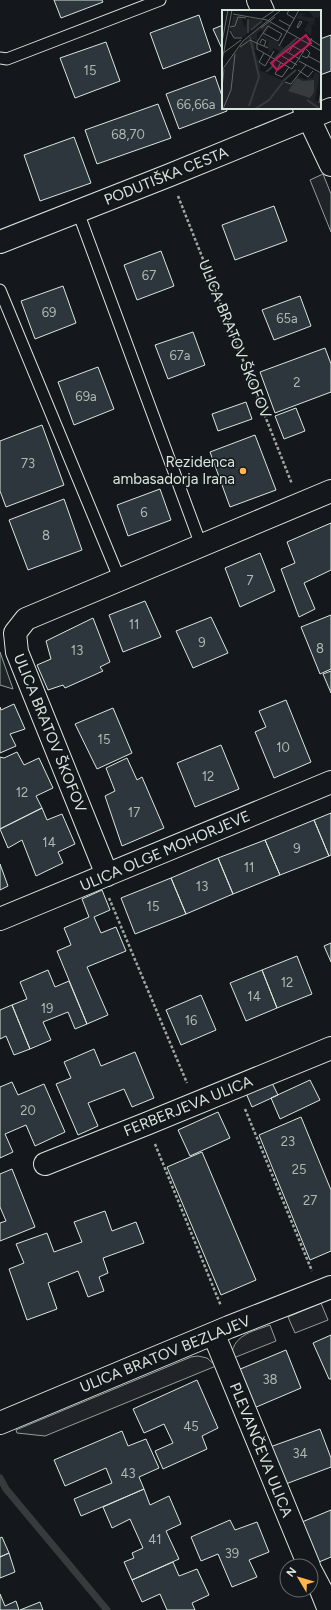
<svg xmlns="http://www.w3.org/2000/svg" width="331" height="1610" viewBox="0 0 331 1610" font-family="Figtree,sans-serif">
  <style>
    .green { fill: #202428; stroke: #939e99 }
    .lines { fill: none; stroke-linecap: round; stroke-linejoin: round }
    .stream { stroke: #363b3e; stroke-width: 7 }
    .building { fill: #2c363c; stroke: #d8e6dc }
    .service-casing { stroke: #d8e6dc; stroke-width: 13 }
    .minor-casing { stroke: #d8e6dc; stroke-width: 24 }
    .secondary-casing { stroke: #d8e6dc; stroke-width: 24 }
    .path { stroke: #9da8a2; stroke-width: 2.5; stroke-dasharray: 3 2; stroke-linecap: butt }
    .service { stroke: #14181c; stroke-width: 11 }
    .minor { stroke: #14181c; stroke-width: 22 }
    .secondary { stroke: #14181c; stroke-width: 22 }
    .poi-dot { fill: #ffb74d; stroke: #14181c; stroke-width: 1.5 }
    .labels { text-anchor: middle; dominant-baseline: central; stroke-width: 3; stroke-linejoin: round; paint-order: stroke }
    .number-label { font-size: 13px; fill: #adbab4 }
    .street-label { font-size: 15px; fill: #d8e6dc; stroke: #14181c }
    .poi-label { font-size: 15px; fill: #d8e6dc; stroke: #14181c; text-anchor: end }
    .inset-river { fill: none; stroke: #363b3e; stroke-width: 2 }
    .inset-road { fill: none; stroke: #626a69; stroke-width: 1 }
    .view { fill: #c2185b; fill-opacity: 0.15; stroke: #c2185b; stroke-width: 2 }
    .inset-edge { fill: none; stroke: #d8e6dc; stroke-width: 2 }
  </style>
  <rect width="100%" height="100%" fill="#14181c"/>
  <path class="green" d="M323,174L331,194V232L310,180Z
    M0,652L13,689L0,685Z
    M321,1303L328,1320L295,1333L288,1317Z
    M270,1325L276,1341L231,1359C232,1335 251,1332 270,1325Z
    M198,1356L207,1358L216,1366L45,1436L17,1433L16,1430L191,1357Z"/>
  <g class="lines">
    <path class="stream" d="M0,1478L6,1489L107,1610"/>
  </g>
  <path class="building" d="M54,0H102L103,2L61,18Z
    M199,15L211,51L163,69L150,33Z
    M223,25V51L213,29Z
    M331,35V71L320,75V39Z
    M106,42L120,81L75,98L60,58Z
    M215,76L223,99V108H226L227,111L179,129L166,94Z
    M158,104L171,138L97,164L85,130Z
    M74,137L91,183L40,201L24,155Z
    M274,206L287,241L235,260L222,225Z
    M161,251L174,286L137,300L124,265Z
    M63,286L76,323L35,339L21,301Z
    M300,296L311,326L274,340L262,310Z
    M193,332L205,365L168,379L155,345Z
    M325,348L331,364V392L275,413L260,372Z
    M98,367L114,409L74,425L58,382Z
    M246,402L252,419L218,431L212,414Z
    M296,408L305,431L284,439L275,416Z
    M42,425L64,485L6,507L0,491V441Z
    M255,435L276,490L230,507L210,452Z
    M160,489L171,520L128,536L117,505Z
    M64,499L82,550L28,570L9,520Z
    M331,523V570L304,583L315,609L299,617L281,569L295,563L287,542Z
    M260,553L275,591L240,607L225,568Z
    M145,601L161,637L123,652L109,615Z
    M331,615V669L320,674L301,627Z
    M211,617L228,653L193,668L176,631Z
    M93,618L110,662L100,667L103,671L65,688L63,685L48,690L37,665L51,659L46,641Z
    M331,671V693L323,674Z
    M286,700L311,762L274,778L255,732L266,727L259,711Z
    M14,704L25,729L10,734L16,746L0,753V707L1,710Z
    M113,708L132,753L97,769L75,724Z
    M221,745L239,789L195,807L177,763Z
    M17,752L24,765L39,758L53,788L36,796L42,808L0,829V757L4,758Z
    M127,758L137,780L142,777L164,828L122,846L105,796L115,791L106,768Z
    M42,808L47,820L62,814L75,844L58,852L63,863L36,876L22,840L8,848L0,829Z
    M331,813V855L329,856L314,820Z
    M314,820L329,856L280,875L265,840Z
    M265,840L280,875L233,894L218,858Z
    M218,858L233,894L186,914L171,878Z
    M0,864L8,886L0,890Z
    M171,878L186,914L135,934L121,898Z
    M102,890L110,910L94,917L101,933L116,927L126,951L87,967L108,1015L87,1024L57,951L71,945L64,928L89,917L82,899Z
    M331,943V962L324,946Z
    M297,956L312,994L277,1008L262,970Z
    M48,970L55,987L69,981L87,1024L75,1029L68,1012L43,1022L51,1040L30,1049L12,1005L27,999L20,982Z
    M262,970L277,1008L246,1021L230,983Z
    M201,995L216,1030L181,1045L166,1010Z
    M12,1005L30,1049L14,1055L6,1036L0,1039V1010Z
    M94,1049L101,1066L135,1052L154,1098L132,1107L124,1089L88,1103L98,1126L78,1135L56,1084L71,1078L64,1062Z
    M270,1079L278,1095L252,1107L245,1091Z
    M310,1080L320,1100L280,1119L271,1098Z
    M12,1082L18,1095L44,1084L65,1132L35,1146L26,1125L5,1134L13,1152L0,1158V1087Z
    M218,1112L230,1138L190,1156L178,1130Z
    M301,1117L331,1190V1251L310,1260L259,1135Z
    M202,1152L256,1280L221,1295L167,1167Z
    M12,1169L35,1227L0,1241V1223L6,1221L0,1207V1174Z
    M105,1211L112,1231L136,1222L144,1243L103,1258L108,1273L99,1277L104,1291L88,1297L78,1271L48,1283L57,1309L27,1320L9,1269L24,1263L16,1244L47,1233L54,1252L82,1242L74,1222Z
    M331,1335V1379H329L313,1343Z
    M286,1350L301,1388L254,1408L238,1370Z
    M197,1380L218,1428L202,1436L207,1449L163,1469L155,1451L173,1443L164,1424L144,1433L133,1409Z
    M320,1429L331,1458V1467L283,1485L270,1447Z
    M122,1431L128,1446L146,1439L159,1468L139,1477L144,1489L81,1516L74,1499L112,1483L106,1468L65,1486L54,1460Z
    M144,1489L150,1505L169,1496L181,1524L166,1531L179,1559L132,1580L124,1562L134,1558L132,1553L143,1548L130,1519L112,1528L103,1507Z
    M331,1510V1557L319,1562L302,1522Z
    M230,1520L235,1530L257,1522L269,1552L249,1560L257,1577L232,1587L218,1554L201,1561L191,1537Z
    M2,1537L9,1553L0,1557V1538Z
    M9,1553L15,1572L0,1578V1557Z
    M173,1562L179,1576L197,1569L209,1595L192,1603L195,1610H167L160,1594L142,1602L132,1580Z
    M0,1594L5,1606L16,1601L19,1610H0Z
    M40,1602L43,1610H20Z"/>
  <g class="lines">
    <g class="service-casing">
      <path id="service" d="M0,58L7,59L160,0
        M78,212L201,545
        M0,290L120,580"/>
    </g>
    <g class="minor-casing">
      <path id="minor" d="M258,0L263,11
        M304,108L331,165
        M107,875L17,652L15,633L26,619L331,491
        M0,919L331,782
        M45,1164L146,1124L331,1048
        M214,1335L309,1566
        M0,1423L229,1327L331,1287
        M311,1571L321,1590L329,1610"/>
    </g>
    <g class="secondary-casing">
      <path id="secondary" d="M0,242L170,175L331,109"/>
    </g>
    <path class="path" d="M178,196L292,484
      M109,898L187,1083
      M245,1109L312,1271
      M155,1144L221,1306"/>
    <use href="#service" class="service"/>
    <use href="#minor" class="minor"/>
    <use href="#secondary" class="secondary"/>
  </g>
  <circle class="poi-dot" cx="243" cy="471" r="4"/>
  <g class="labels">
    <g class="number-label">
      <text x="90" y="70">15</text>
      <text x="196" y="104">66,66a</text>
      <text x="128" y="134">68,70</text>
      <text x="149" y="275">67</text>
      <text x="49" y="312">69</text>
      <text x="287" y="318">65a</text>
      <text x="180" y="355">67a</text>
      <text x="297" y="382">2</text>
      <text x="86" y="396">69a</text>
      <text x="28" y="463">73</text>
      <text x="144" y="512">6</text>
      <text x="46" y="535">8</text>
      <text x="250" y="580">7</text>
      <text x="134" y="624">11</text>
      <text x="202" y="642">9</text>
      <text x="320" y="648">8</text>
      <text x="77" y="650">13</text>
      <text x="104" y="739">15</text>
      <text x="283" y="747">10</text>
      <text x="208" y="776">12</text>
      <text x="22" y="792">12</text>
      <text x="134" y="812">17</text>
      <text x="49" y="842">14</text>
      <text x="297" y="848">9</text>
      <text x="249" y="867">11</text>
      <text x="202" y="886">13</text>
      <text x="153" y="906">15</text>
      <text x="287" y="982">12</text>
      <text x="254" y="996">14</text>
      <text x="47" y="1008">19</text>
      <text x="191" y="1020">16</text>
      <text x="28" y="1110">20</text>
      <text x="288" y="1141">23</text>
      <text x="299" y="1169">25</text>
      <text x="310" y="1200">27</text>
      <text x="270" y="1379">38</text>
      <text x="191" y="1426">45</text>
      <text x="300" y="1453">34</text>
      <text x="128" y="1473">43</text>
      <text x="155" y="1539">41</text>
      <text x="232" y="1553">39</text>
    </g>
    <g class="street-label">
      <text transform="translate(166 176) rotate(-22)">PODUTIŠKA CESTA</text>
      <text transform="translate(235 339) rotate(68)">ULICA BRATOV ŠKOFOV</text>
      <text transform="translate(50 733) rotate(68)">ULICA BRATOV ŠKOFOV</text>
      <text transform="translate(165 851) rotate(-23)">ULICA OLGE MOHORJEVE</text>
      <text transform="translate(188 1106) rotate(-22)">FERBERJEVA ULICA</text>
      <text transform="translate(165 1354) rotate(-22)">ULICA BRATOV BEZLAJEV</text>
      <text transform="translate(261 1450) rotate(68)">PLEVANČEVA ULICA</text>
    </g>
    <g class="poi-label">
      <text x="235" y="462">Rezidenca<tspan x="235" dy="17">ambasadorja Irana</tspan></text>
    </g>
  </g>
  <g transform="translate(222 10)">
    <rect width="99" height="99" fill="#14181c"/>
    <path d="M81,0L99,1L97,8L93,7L92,17L90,13L89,26L82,20L87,12L74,8L77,3L75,6L79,3L83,4L79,6L92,8L88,2ZM11,6H19L23,18L26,8L29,11L28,8L41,10L21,27H12L8,20ZM44,11L42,16L48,12L61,20L49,14L43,24L40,20L35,23V31L28,28L25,31L34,32L33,37L36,41L32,39L39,57L37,60L69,74L75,66L84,70L87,67L91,68L93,62L98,64L93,90L99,93V99H0L2,62L5,53L22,32ZM41,24L45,28L55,31L61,38L75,28L69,37H64L60,43L52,38L46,45L47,38L44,37L47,32L39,25Z" fill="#202428"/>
    <path d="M75,68L81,71L92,70V82L88,88L66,81Z" fill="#363b3e"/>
    <path class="inset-river" d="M29,20L40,11M26,23V9M53,48L75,28M44,62L50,57L52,51M61,71L74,60M85,90L98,99M27,96L37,67L28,27M33,99L47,90L61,72"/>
    <path class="inset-road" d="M67,0L65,4L73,9M11,4L45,10L99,41M40,9L53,0M57,10L68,16M78,11L80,12L76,18L75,17ZM8,17L13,16L16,7L24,8M39,18L53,7M8,21L12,28H20M41,23L56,31L60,24L46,16L41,23L35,32V39L70,59L90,28M83,26L99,36M0,32L6,0M38,33L40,29L44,31L42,36M57,36L77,0M18,37L28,30L46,38M63,41L78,49M67,42L71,36L82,42M42,43L37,52L43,56L52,41M0,44L19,30M60,46L75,55M80,46L85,48L88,43L84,39M86,46L99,53M0,51L10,0M77,51L99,63M59,52L53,64L60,67L67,57M0,60L21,31L59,0M76,60L86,67L91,61M63,72L69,74L84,55M0,79L2,59M97,93L99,80M1,99L9,80L13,44"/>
    <path class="view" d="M84,25L89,33L55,60L49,53Z"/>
    <rect width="99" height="99" class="inset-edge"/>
  </g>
  <g transform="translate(299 1578) rotate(308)"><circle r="19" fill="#14181c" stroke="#626a69"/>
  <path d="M0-3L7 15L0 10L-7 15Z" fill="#ffb74d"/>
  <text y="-6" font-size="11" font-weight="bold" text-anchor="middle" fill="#d8e6dc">N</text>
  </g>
</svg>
